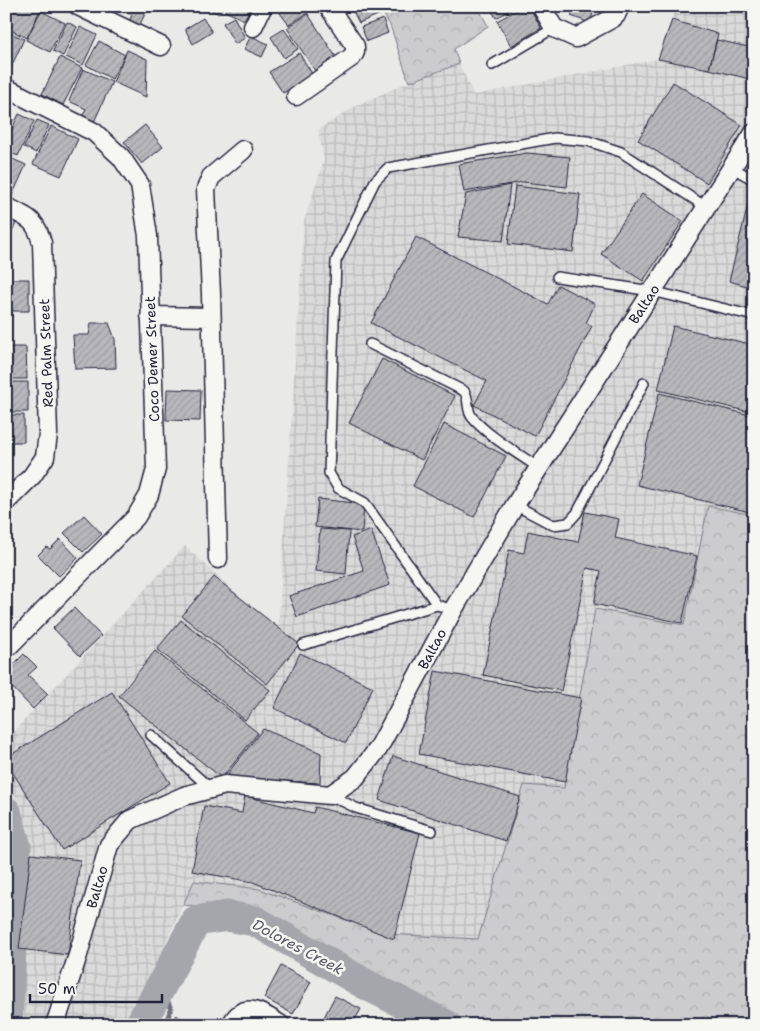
<svg xmlns="http://www.w3.org/2000/svg" width="760" height="1031" viewBox="0 0 760 1031" font-family="'Shantell Sans',sans-serif">
  <style>
    .industrial { fill: url(#industrial-grid) }
    .forest { fill: url(#forest-crowns); stroke: #777784 }
    .lines { fill: none; stroke-linecap: round; stroke-linejoin: round }
    .stream { stroke: #71717f; stroke-width: 5 }
    .river { stroke: #a5a5ac; stroke-width: 31 }
    .building { fill: url(#building-hatch); stroke: #22223b }
    .lane-casing { stroke: #22223b; stroke-width: 12 }
    .street-casing { stroke: #22223b; stroke-width: 21 }
    .lane { stroke: #f6f6f2; stroke-width: 9 }
    .street { stroke: #f6f6f2; stroke-width: 18 }
    .labels { text-anchor: middle; dominant-baseline: central; stroke-width: 5; stroke-linejoin: round; paint-order: stroke }
    .street-label { font-size: 14px; fill: #22223b; stroke: #f6f6f2 }
    .water-label { font-size: 15px; font-style: italic; fill: #565668; stroke: #f6f6f2 }
  </style>
  <defs>
    <pattern id="industrial-grid" width="8" height="8" patternUnits="userSpaceOnUse" patternTransform="scale(1.25)"><rect width="8" height="8" fill="#dadada"/><path d="M0 4h8M4 0v8" fill="none" stroke="#bbbbbc"/></pattern>
    <pattern id="forest-crowns" width="20" height="18" patternUnits="userSpaceOnUse" patternTransform="scale(1.25)"><rect width="20" height="18" fill="#ccccce"/><path d="M2 6a3 3 0 1 1 6 0M12 15a3 3 0 1 1 6 0" fill="none" stroke="#afafb2"/></pattern>
    <pattern id="building-hatch" width="6" height="6" patternUnits="userSpaceOnUse" patternTransform="scale(1.25)"><rect width="6" height="6" fill="#b8b8bc"/><path d="M-1 1l2-2M0 6l6-6M5 7l2-2" fill="none" stroke="#9e9ea2"/></pattern>
  </defs>
  <rect width="100%" height="100%" fill="#e9e9e7"/>
  <filter id="ink" filterUnits="userSpaceOnUse"><feTurbulence type="fractalNoise" baseFrequency=".02" numOctaves="2"/><feDisplacementMap in="SourceGraphic" scale="10" xChannelSelector="R" yChannelSelector="G"/><feConvolveMatrix kernelMatrix="1 2 1 2 8 2 1 2 1" color-interpolation-filters="sRGB"/></filter>
  <g filter="url(#ink)">
    <path class="industrial" d="M676,6H754V515L708,506L684,625L595,609L564,788L524,785L478,939L386,934L194,881L140,998L129,1025H11L22,831L15,796L6,779V740L185,546L278,631L304,221L324,160L318,130L359,104L409,82L459,64L474,95L658,59Z"/>
    <path class="forest" d="M379,6H477L488,26L454,49L459,64L409,82L390,25Z
      M708,506L754,515V1025H468L410,990L243,910L183,905L194,881L259,889L386,934L478,939L524,785L564,788L595,609L684,625Z"/>
    <g class="lines">
      <path class="stream" d="M161,985L171,1009L165,1025"/>
      <path class="river" d="M6,812L16,847L7,1025
        M140,1025L196,921L227,916L255,921L365,984L446,1025"/>
    </g>
    <path class="building" d="M8,6H42L27,38L6,28V11Z
      M116,6H149L139,26L129,21L132,15L115,7Z
      M204,6H223L219,14Z
      M228,6H250L251,7L244,20L225,11Z
      M290,6H306L309,12L289,25L280,13Z
      M359,6H376L380,14L359,23L352,9Z
      M489,6H518L496,18Z
      M524,6H529L541,28L511,46L497,21Z
      M575,6H605L603,13L594,10L590,23L571,16Z
      M41,11L65,23L50,52L26,40Z
      M308,14L338,60L317,74L287,28Z
      M234,17L245,38L235,44L223,23Z
      M203,18L212,32L193,44L185,29Z
      M383,19L388,33L367,41L361,27Z
      M672,20L718,34L709,69L658,59Z
      M67,22L77,27L63,56L53,51Z
      M80,27L97,35L83,65L66,57Z
      M284,29L298,49L284,58L271,37Z
      M6,31L24,39L7,76H6Z
      M251,36L268,44L262,57L244,49Z
      M754,39V80L709,69L717,40L748,47Z
      M99,41L125,55L112,79L86,65Z
      M127,50L147,59L146,97L113,82Z
      M299,53L313,75L283,93L269,72Z
      M60,57L82,68L63,105L42,94Z
      M83,69L112,82L94,122L82,117L86,109L69,101Z
      M673,82L742,125L707,183L638,140Z
      M19,114L34,121L18,156L6,151V142Z
      M6,116L14,119L6,137Z
      M37,120L49,125L36,153L24,147Z
      M145,125L163,147L142,164L124,142Z
      M51,126L78,139L61,176L33,164Z
      M527,153L570,157L567,187L523,182L464,192L459,164Z
      M6,156L26,165L12,196L6,193Z
      M510,185L503,241L458,237L466,194Z
      M515,186L580,194L573,252L508,244Z
      M642,194L683,221L643,281L601,254Z
      M748,205L754,206V288L729,281Z
      M6,216L17,221L6,244Z
      M416,237L548,304L558,285L595,304L586,323L592,326L535,436L474,405L487,381L371,323Z
      M6,279H29V311H6Z
      M6,314H10V345H6Z
      M91,323H109L115,339L116,368L75,369L73,335H89Z
      M673,326L754,345V413L658,390Z
      M6,347H26L27,379H6Z
      M382,359L455,396L422,460L349,423Z
      M6,382H28V412H6Z
      M167,389L201,390L200,421L166,420Z
      M659,393L754,416V513L637,485Z
      M6,415H24V442H6Z
      M444,424L506,456L474,517L413,486Z
      M318,499L364,504L362,532L315,527Z
      M585,512L619,519L615,538L697,556L682,623L594,604L601,571L587,568L561,691L483,675L509,550L524,553L528,531L578,542Z
      M84,515L102,534L83,552L64,533Z
      M320,529L349,531L346,574L316,571Z
      M371,530L390,585L297,617L289,596L364,571L352,537Z
      M60,539L78,558L59,576L38,555L46,547L50,549Z
      M214,577L299,644L267,684L182,616Z
      M74,608L101,636L80,656L53,628Z
      M181,620L270,690L245,720L157,649Z
      M155,651L258,733L222,778L119,696Z
      M300,653L373,687L346,743L274,708Z
      M24,654L37,667L28,675L48,694L33,709L6,681V672Z
      M435,671L581,698L565,782L419,754Z
      M112,692L170,783L62,850L6,762V758Z
      M263,729L321,753L320,783L231,778L228,773Z
      M393,756L520,797L506,841L379,800Z
      M245,796L313,813L315,807L420,833L394,939L253,882L192,871L204,806L242,813Z
      M31,854L80,860L68,955L19,949Z
      M281,966L311,982L293,1014L264,998Z
      M335,996L361,1009L352,1025H320Z
      M176,1015L193,1025H171Z"/>
    <g class="lines">
      <g class="lane-casing">
        <path id="lane" d="M492,65L554,28
          M731,167L754,180
          M557,277L652,291L754,316
          M370,344L464,391C470,399 466,410 472,417C485,434 520,455 539,468
          M515,505L553,525L568,523L577,513L644,383
          M437,605L365,503L338,488L329,473L336,261L375,181L388,168L555,138L588,141L621,152L706,207
          M303,645L437,605L453,610
          M151,735L211,789
          M330,795L356,808L432,831"/>
      </g>
      <g class="street-casing">
        <path id="street" d="M78,6L161,46
          M541,6L554,28L576,38L613,18L616,15L620,6
          M253,27L263,6
          M6,88L94,132L121,157L140,185L148,236L156,469L149,495L136,517L10,645H6
          M296,96L352,57L355,52V46L328,6
          M6,207C27,217 36,219 42,243L48,434L45,457L32,476L6,502
          M150,316L211,317
          M218,559L211,294L206,189L211,177L243,150
          M55,1025L78,955L109,845L130,820L184,796L225,785L330,795L355,778L378,749L453,610L515,505L754,133
          M231,1025C244,999 264,1014 281,1025"/>
      </g>
      <use href="#lane" class="lane"/>
      <use href="#street" class="street"/>
    </g>
  </g>
  <g class="labels">
    <g class="street-label">
      <text transform="translate(644 304) rotate(-57)">Baltao</text>
      <text transform="translate(46 353) rotate(-92)">Red Palm Street</text>
      <text transform="translate(152 359) rotate(-92)">Coco Demer Street</text>
      <text transform="translate(432 649) rotate(-62)">Baltao</text>
      <text transform="translate(97 887) rotate(-74)">Baltao</text>
    </g>
    <g class="water-label">
      <text transform="translate(298 947) rotate(28)">Dolores Creek</text>
    </g>
  </g>
  <rect width="760" height="1031" fill="none" stroke="#f6f6f2" stroke-width="25"/>
  <rect x="12" y="12" width="735" height="1006" fill="none" stroke="#22223b" stroke-width="2" filter="url(#ink)"/>
  <path d="M30 994v8h132v-8" fill="none" stroke="#22223b" stroke-width="2.5"/>
  <text x="38" y="994" font-size="15" fill="#22223b" stroke="#f6f6f2" stroke-width="4" paint-order="stroke">50 m</text>
</svg>
